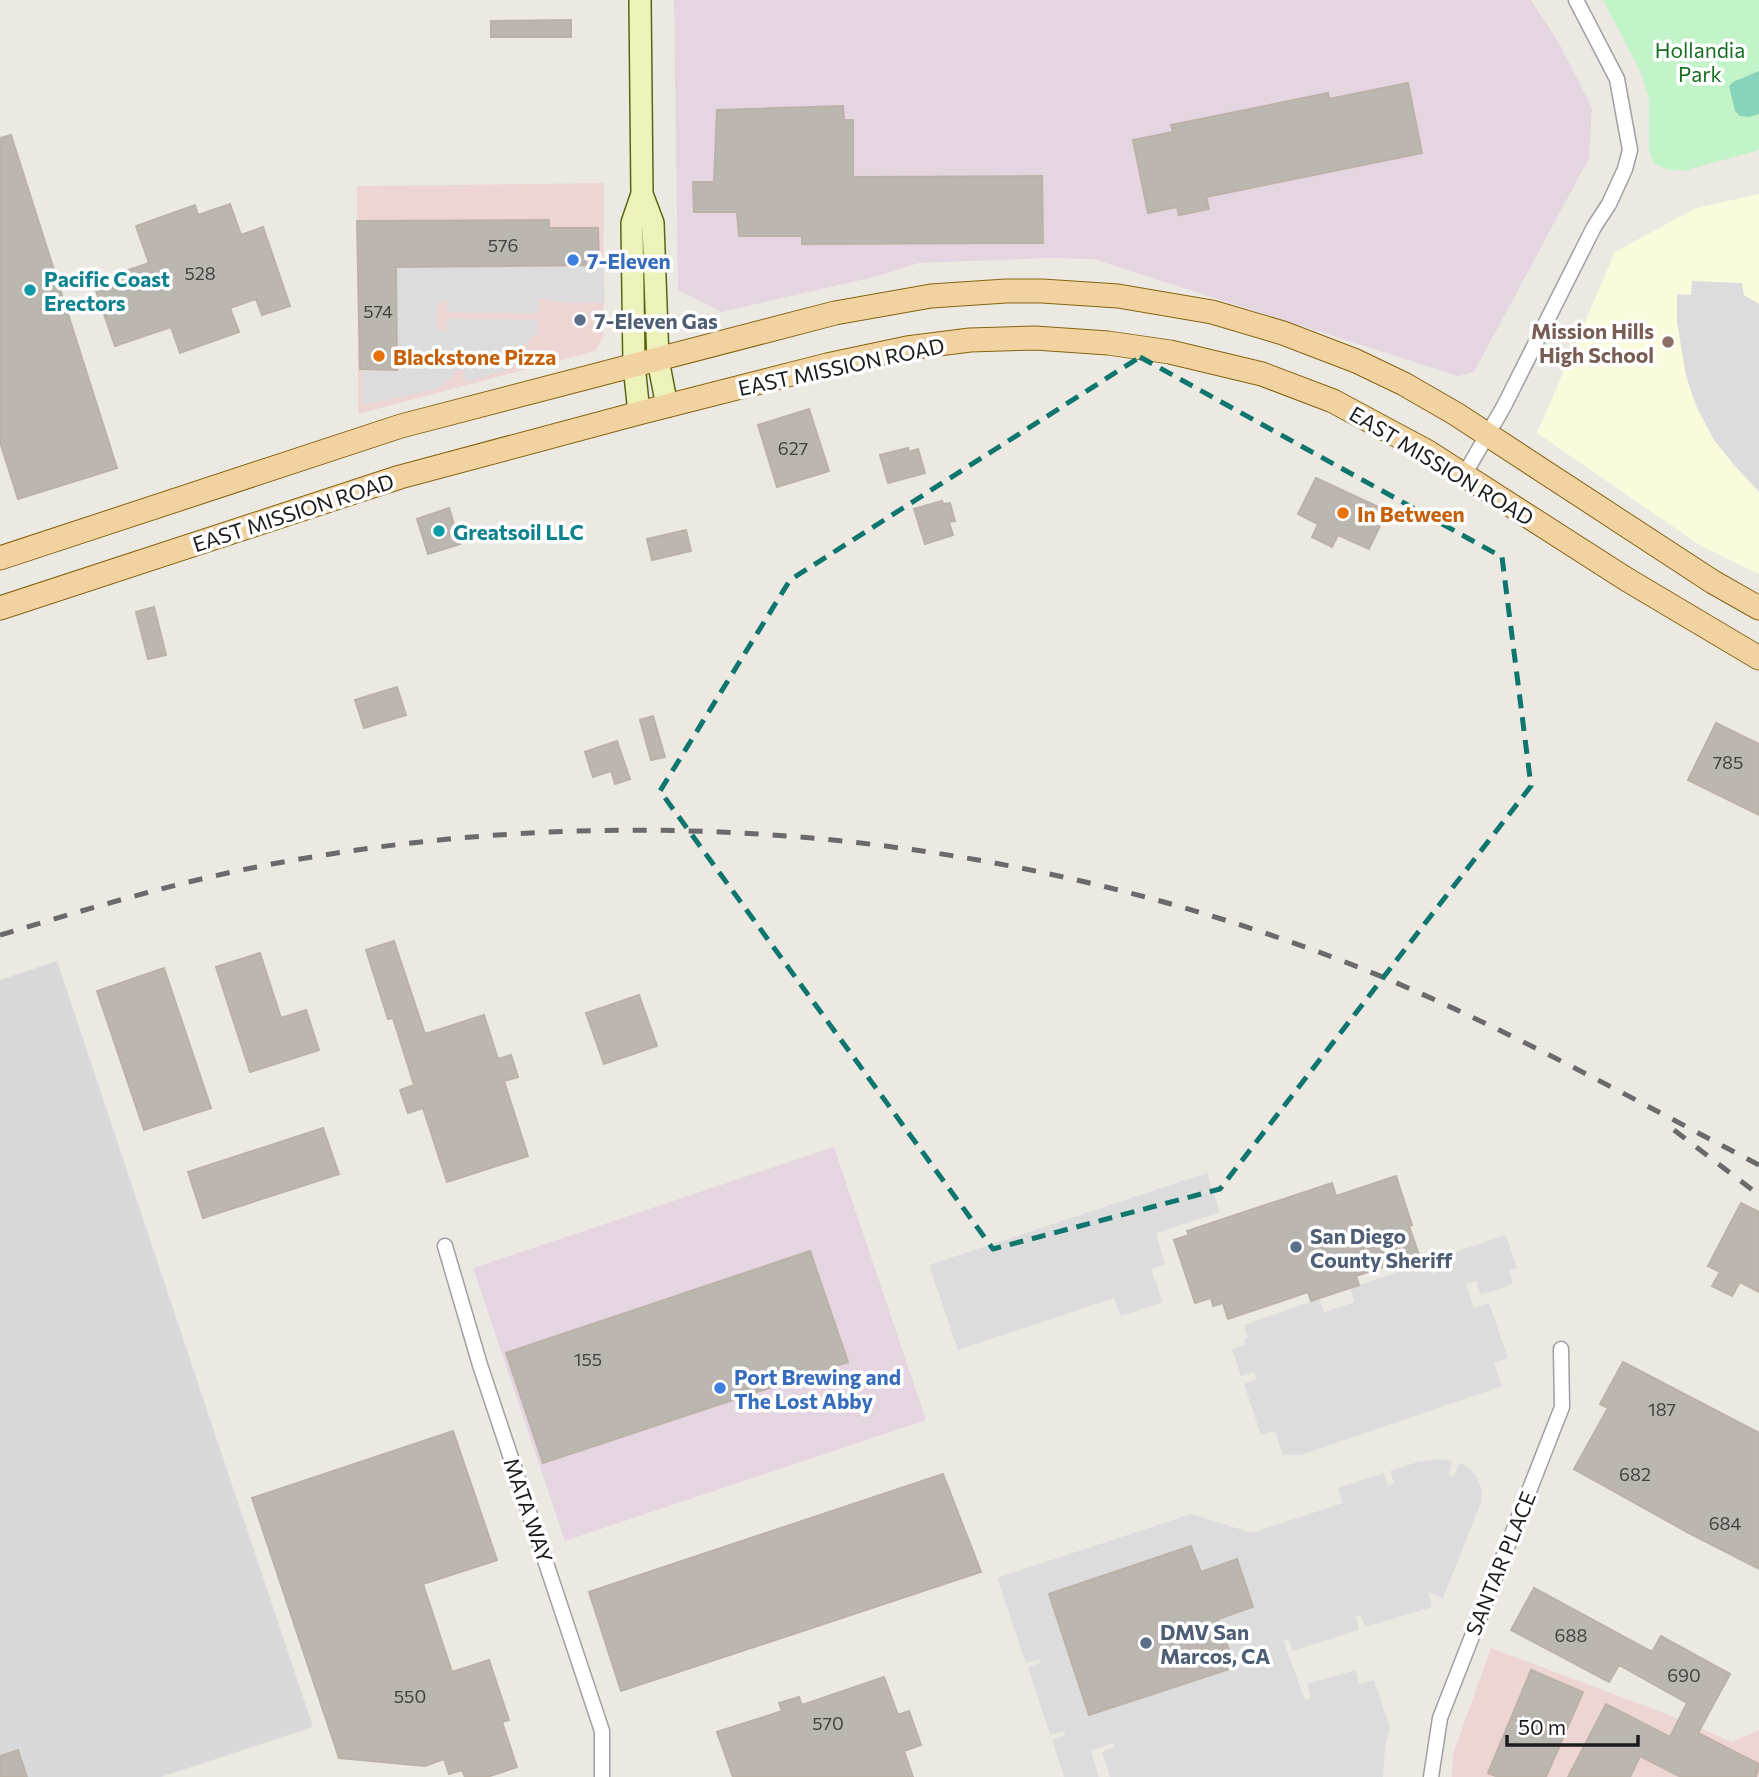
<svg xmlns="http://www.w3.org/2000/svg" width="1759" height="1777" viewBox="0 0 1759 1777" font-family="Commissioner,sans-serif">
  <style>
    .residential { fill: #dad9d9 }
    .commercial { fill: #ecd5d3 }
    .industrial { fill: #e5d5e1 }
    .education { fill: #fafbdd }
    .park { fill: #c3f3c9 }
    .pitch { fill: #88d4ba }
    .parking { fill: #dcdcdc; fill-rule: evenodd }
    .building { fill: #bcb6b0; stroke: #bcb1a7; stroke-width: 2 }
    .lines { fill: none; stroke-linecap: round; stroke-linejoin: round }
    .street-casing { stroke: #a0a0a0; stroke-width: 17 }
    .secondary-casing { stroke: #596610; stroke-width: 24 }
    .primary-casing { stroke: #85630f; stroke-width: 25 }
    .street { stroke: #fff; stroke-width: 14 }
    .secondary { stroke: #edf2bb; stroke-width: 21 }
    .primary { stroke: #f1d3a2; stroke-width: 23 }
    .rail { stroke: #6a6a6a; stroke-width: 5; stroke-dasharray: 14 14; stroke-linecap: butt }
    .marked { fill: none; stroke: #0f766e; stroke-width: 5; stroke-dasharray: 14 9; stroke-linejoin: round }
    .shop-dot { fill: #3f7fe0; stroke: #fff; stroke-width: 2.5 }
    .culture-dot { fill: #0f9aa8; stroke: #fff; stroke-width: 2.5 }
    .service-dot { fill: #5c6f8a; stroke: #fff; stroke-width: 2.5 }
    .education-dot { fill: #8d6e63; stroke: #fff; stroke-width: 2.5 }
    .food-dot { fill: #e8710a; stroke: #fff; stroke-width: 2.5 }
    .labels { text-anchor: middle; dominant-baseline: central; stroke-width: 7; stroke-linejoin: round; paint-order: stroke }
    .number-label { font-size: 18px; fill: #444241 }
    .park-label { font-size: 21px; fill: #166e22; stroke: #fff }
    .shop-label { font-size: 21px; font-weight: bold; fill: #366cbe; stroke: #fff; text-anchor: start }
    .culture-label { font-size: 21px; font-weight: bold; fill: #0d838f; stroke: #fff; text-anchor: start }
    .service-label { font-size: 21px; font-weight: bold; fill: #4e5e75; stroke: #fff; text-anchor: start }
    .education-label { font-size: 21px; font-weight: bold; fill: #785e54; stroke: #fff; text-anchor: end }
    .food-label { font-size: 21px; font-weight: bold; fill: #c56008; stroke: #fff; text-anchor: start }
    .street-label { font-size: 21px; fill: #1c1c1c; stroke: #fff }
  </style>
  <rect width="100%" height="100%" fill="#ece9e3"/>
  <path class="residential" d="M57,961L313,1727L161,1777H0V980Z"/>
  <path class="commercial" d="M604,183L603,338L595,351L358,414L357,186Z
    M1491,1648L1685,1721L1731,1742L1759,1730V1777H1452L1453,1754Z"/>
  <path class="industrial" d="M674,0H1531L1560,45L1592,108L1589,158L1474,372L1458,376L1093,259L1047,258L919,263L874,277L721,312L678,290Z
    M834,1147L926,1420L565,1541L473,1268Z"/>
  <path class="education" d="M1759,194V574L1701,546L1537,433L1615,252L1696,208Z"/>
  <path class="park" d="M1603,0H1759V150L1684,171L1666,169L1654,163L1649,150V100L1641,73Z"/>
  <path class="pitch" d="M1759,71V114L1749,117L1740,116L1735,111L1729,86L1733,82Z"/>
  <path class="parking" d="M603,265L605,303H566L539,298L538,313L447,312V300L441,301L437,307L438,326L440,331L446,333L448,319L538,320L537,332L517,353L521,365L467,382L462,367L437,389L363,405V369L397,367L396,267Z
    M1692,281L1742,283L1744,295L1759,304V492L1734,465L1714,440L1697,408L1686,376L1677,322V294L1691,295Z
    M1207,1173L1220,1212L1156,1233L1165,1264L1151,1269L1163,1302L1121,1316L1114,1298L958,1350L929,1265Z
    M1506,1235L1517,1268L1509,1270L1513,1284L1481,1295L1476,1281L1466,1284L1474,1308L1489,1303L1508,1358L1494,1363L1502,1386L1301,1455H1283L1275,1431L1261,1435L1244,1384L1257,1379L1254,1372L1241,1376L1232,1349L1245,1345L1244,1339L1248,1338L1244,1325L1319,1299L1324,1312L1355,1302L1350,1288L1428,1262L1433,1275L1436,1273L1432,1260Z
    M1438,1459L1452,1461L1449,1475L1453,1477L1460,1463L1467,1466L1477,1477L1482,1490L1481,1502L1443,1598L1428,1592L1432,1607L1365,1627L1361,1615L1356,1616L1359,1630L1292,1651L1289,1639L1283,1640L1305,1700L1311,1698L1307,1684L1356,1670L1359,1684L1374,1680L1390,1728L1385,1747L1383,1777H1110L1102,1752L1114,1747L1113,1743L1091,1751L1099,1777H1064L1052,1740L1065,1736L1064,1731L1050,1735L1028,1667L1040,1663V1659L1026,1663L997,1578L1191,1514L1252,1533L1343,1503L1338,1488L1384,1473L1388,1486L1394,1483L1390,1471L1418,1462ZM1191,1546L1201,1572L1237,1560L1253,1607L1218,1619L1235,1667L1089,1715L1049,1594Z"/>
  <path class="building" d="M571,20V37H491V21Z
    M1408,83L1422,153L1206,197L1209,209L1179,215L1177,207L1148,213L1133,140L1173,132L1171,125L1328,93L1329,99Z
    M843,106L844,120H853V177L1042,176L1043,243L802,244V236H739L737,212H694L693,182H714L717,110Z
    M11,135L117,468L18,499L0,442V138Z
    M230,204L241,235L263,227L290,306L262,315L256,299L230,308L239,332L180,353L171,327L115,346L93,282L149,263L136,226L195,205L198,215Z
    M549,220V228H598L599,265L396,267L397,370L360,369L357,221Z
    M809,409L829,471L777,487L758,425Z
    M908,448L909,452L918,449L925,473L888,483L880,455Z
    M1316,478L1387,511L1369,549L1338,535L1332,547L1312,537L1318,524L1298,514Z
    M942,501L943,504L950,503L955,521L949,522L953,535L925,544L914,509Z
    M449,508L460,544L428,554L417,519Z
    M686,530L691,551L652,560L647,539Z
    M154,607L166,655L148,659L136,612Z
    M397,687L406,715L364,728L355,700Z
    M653,716L665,757L651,760L640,720Z
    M1716,723L1759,744V815L1688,780Z
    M617,741L630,779L615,784L611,771L593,777L585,752Z
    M394,941L425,1034L484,1015L498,1059L511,1055L518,1077L504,1081L528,1156L447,1182L423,1108L408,1113L400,1090L414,1085L393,1018L388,1019L366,950Z
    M260,953L281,1018L306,1010L319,1050L250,1072L216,967Z
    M164,968L211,1108L144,1130L97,991Z
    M639,995L657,1046L604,1064L586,1013Z
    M323,1128L339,1174L203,1218L188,1172Z
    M1396,1176L1412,1225L1409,1226L1419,1255L1356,1276L1359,1285L1311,1301L1308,1292L1228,1319L1223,1303L1213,1306L1211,1298L1195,1303L1174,1240L1189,1235L1187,1231L1332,1183L1336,1196Z
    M1741,1203L1759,1212V1292L1740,1282L1732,1296L1712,1286L1720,1272L1708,1266Z
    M810,1251L848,1362L543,1463L506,1353Z
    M1623,1362L1759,1433V1569L1687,1532L1574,1469L1608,1408L1600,1404Z
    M453,1431L497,1560L423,1584L452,1672L489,1660L509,1720L502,1722L517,1767L487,1777H465L462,1770L449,1774L444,1759L425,1766L339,1758L252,1498Z
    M943,1474L981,1572L621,1691L589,1592Z
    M1191,1546L1201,1572L1237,1559L1253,1607L1218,1619L1235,1667L1089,1715L1049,1594Z
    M1534,1588L1652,1652L1661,1636L1730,1674L1698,1733L1759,1764L1756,1777H1681L1640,1756L1630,1777H1568L1606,1704L1670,1737L1687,1703L1619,1665L1609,1682L1511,1630Z
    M1531,1670L1583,1692L1546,1777H1498L1488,1773Z
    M884,1677L898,1715L909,1711L921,1745L904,1751L913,1777H733L717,1732L782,1711L779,1703L799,1697L802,1705Z
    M18,1750L27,1777H0V1756Z"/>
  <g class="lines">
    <g class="street-casing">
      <path id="street" d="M1464,475L1504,406L1594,227L1609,204L1625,169L1630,150L1617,79L1576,0
        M445,1246L480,1365L602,1731V1777
        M1431,1777L1440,1718L1562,1407L1561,1349"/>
    </g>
    <g class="secondary-casing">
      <path id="secondary" d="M642,194L653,223L658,360L667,406
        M639,413L634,365L632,223L642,194L640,0"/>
    </g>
    <g class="primary-casing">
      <path id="primary" d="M0,558L401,426L835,313L931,296L1006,291H1042L1118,296L1212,312L1283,333L1356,361L1404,384L1456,414L1713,582L1759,608
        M0,608L400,477L639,413L827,365L907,348L970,340L1035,338L1108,343L1170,352L1262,374L1333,401L1428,452L1626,579L1759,658"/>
    </g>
    <use href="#street" class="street"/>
    <use href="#secondary" class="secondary"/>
    <use href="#primary" class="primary"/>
    <path class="rail" d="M0,935C88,909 176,882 267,865C633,795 1016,831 1363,969C1499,1024 1629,1097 1759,1165
      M1674,1130L1759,1195"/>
  </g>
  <path class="marked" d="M1140,357L1502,557L1531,786L1220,1189L993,1249L660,791L790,580Z"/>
  <g class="shop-dot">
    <circle cx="573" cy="260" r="7"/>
    <circle cx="720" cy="1388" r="7"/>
  </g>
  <g class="culture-dot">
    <circle cx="30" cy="290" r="7"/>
    <circle cx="439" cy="531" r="7"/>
  </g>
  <g class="service-dot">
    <circle cx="580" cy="320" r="7"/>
    <circle cx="1296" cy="1247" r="7"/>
    <circle cx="1146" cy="1643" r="7"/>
  </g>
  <circle class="education-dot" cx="1668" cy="342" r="7"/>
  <g class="food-dot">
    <circle cx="379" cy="356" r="7"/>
    <circle cx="1343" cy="513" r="7"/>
  </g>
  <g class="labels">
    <g class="number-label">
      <text x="503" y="245">576</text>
      <text x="200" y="273">528</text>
      <text x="378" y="311">574</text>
      <text x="793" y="448">627</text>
      <text x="1728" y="762">785</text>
      <text x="588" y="1359">155</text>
      <text x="1662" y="1409">187</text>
      <text x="1635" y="1474">682</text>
      <text x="1725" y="1523">684</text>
      <text x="1571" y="1635">688</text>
      <text x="1684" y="1675">690</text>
      <text x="410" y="1696">550</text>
      <text x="828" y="1723">570</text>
    </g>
    <g class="park-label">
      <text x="1700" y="49">Hollandia<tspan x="1700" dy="24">Park</tspan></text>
    </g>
    <g class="shop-label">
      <text x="587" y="260">7-Eleven</text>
      <text x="734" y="1376">Port Brewing and<tspan x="734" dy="24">The Lost Abby</tspan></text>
    </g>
    <g class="culture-label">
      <text x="44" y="278">Pacific Coast<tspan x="44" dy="24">Erectors</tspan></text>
      <text x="453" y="531">Greatsoil LLC</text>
    </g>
    <g class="service-label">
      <text x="594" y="320">7-Eleven Gas</text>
      <text x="1310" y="1235">San Diego<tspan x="1310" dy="24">County Sheriff</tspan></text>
      <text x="1160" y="1631">DMV San<tspan x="1160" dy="24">Marcos, CA</tspan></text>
    </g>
    <g class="education-label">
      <text x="1654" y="330">Mission Hills<tspan x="1654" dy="24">High School</tspan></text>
    </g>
    <g class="food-label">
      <text x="393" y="356">Blackstone Pizza</text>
      <text x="1357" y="513">In Between</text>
    </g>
    <g class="street-label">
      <text transform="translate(841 366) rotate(-12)">EAST MISSION ROAD</text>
      <text transform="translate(1442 465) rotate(31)">EAST MISSION ROAD</text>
      <text transform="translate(293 512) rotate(-18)">EAST MISSION ROAD</text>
      <text transform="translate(529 1510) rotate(71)">MATA WAY</text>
      <text transform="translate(1500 1563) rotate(-68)">SANTAR PLACE</text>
    </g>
  </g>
  <path d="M1507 1735v10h131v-10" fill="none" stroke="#1c1c1c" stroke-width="3.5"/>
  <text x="1518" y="1735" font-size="21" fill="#1c1c1c" stroke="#ffffff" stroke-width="5" paint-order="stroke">50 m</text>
</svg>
